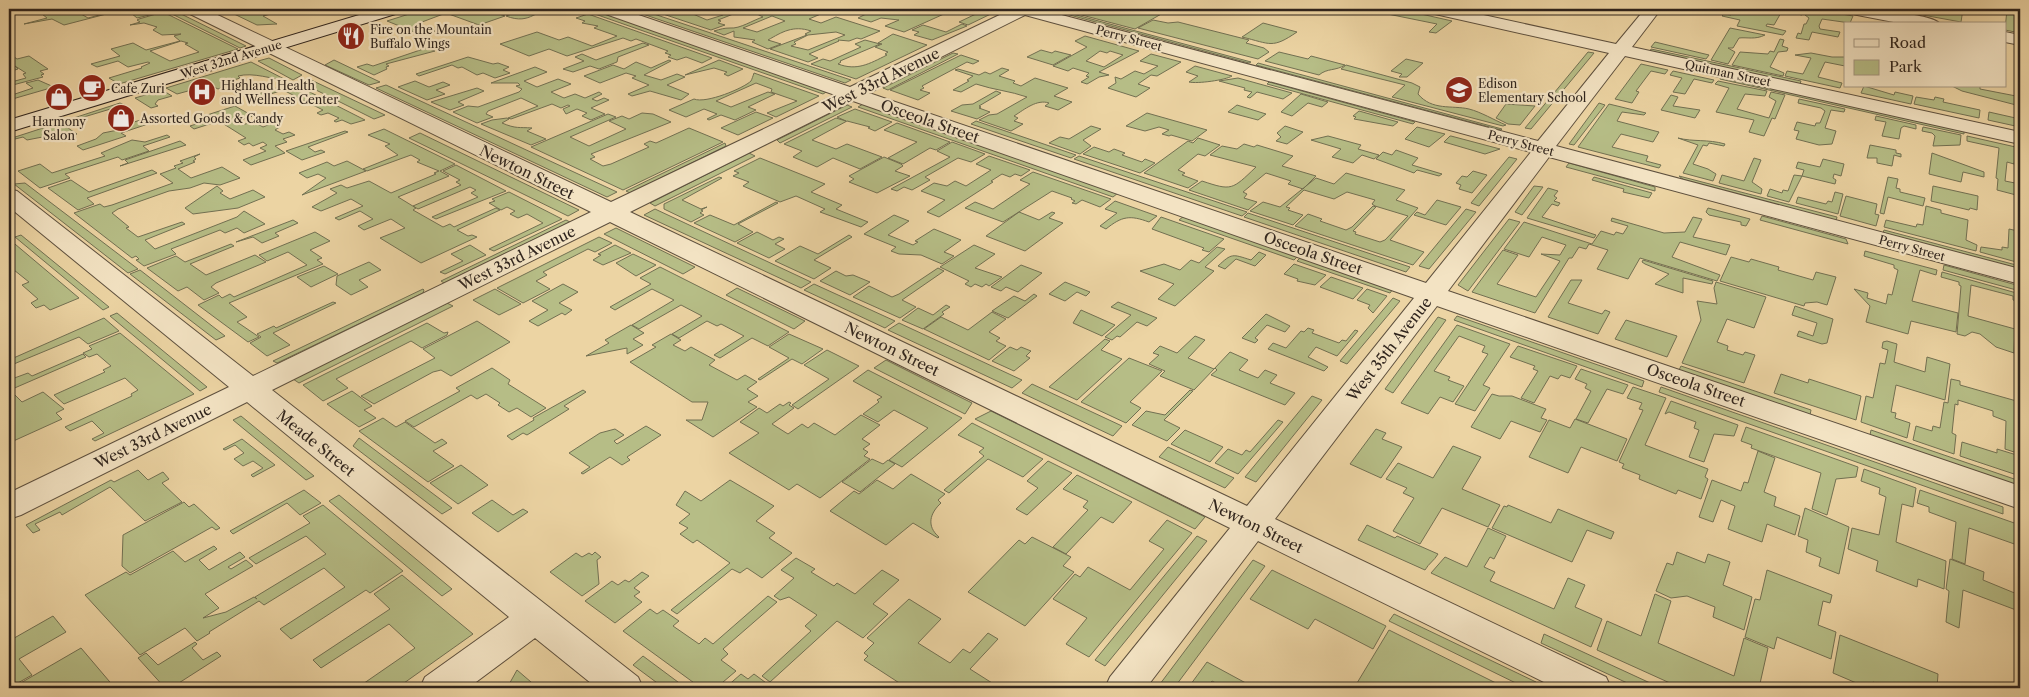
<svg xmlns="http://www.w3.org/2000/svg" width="2029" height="697" viewBox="0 0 2029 697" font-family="'Libre Caslon Text',serif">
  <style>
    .green { fill: #b6bd86; stroke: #727052; fill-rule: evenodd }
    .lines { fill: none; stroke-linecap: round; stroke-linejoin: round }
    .street-casing { stroke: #5e503e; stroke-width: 2 }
    .secondary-casing { stroke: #2f241d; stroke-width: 2 }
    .street { fill: #f3e3c3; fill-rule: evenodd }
    .secondary { fill: #f3e3c3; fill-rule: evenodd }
    .labels { text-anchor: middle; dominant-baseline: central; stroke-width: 4.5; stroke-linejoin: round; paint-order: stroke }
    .far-poi-label { font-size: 12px; fill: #2f241d; stroke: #f3e3c3; text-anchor: start }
    .far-street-label { font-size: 12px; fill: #2f241d; stroke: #f3e3c3 }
    .street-label { font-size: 15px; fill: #2f241d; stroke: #f3e3c3 }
  </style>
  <rect width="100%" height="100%" fill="#ecd4a3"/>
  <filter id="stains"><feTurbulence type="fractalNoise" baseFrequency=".004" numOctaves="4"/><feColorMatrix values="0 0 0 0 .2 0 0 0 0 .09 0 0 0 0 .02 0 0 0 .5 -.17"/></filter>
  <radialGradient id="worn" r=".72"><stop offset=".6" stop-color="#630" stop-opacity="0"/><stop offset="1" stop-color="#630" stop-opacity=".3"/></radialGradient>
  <path class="green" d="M122,9H157L162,12L137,18L131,13L118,11L64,25L52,19L24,24L47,18L42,14L59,10L66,13L76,11L88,18Z
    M162,9H171L246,46L240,48Z
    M247,9H256L260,13L276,9H290L263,16L277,24L257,25L232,13Z
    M425,9H484L505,16L479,25L446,13L414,25L430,32L435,31L422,35L387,21Z
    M517,9H571L582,12C570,17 567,10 555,9C536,7 532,26 506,16L520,11Z
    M628,9H639L851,80L845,83Z
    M648,9H701L693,14L707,20L723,15L720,13L731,9H765L753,14L746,9L718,20L721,21L718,23L725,25L711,30Z
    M771,9H807L823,13L809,19L821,23L836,17L880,31L861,39L857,38L849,41L838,40L839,41L809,54L818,58L808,62L770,49L807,35L805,34L811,31C793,25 782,32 768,40L781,44L768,49L752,42L755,40L734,37V31L724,35L714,31C721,29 724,28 730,28C740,29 753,20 763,17L757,14ZM772,16L785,21L757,32L743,28ZM836,32L845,35L808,50L791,46L796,44L794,42L808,35Z
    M826,9H880L888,12L896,9H955L904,32L885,26L899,20L881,18L871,22L858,18L866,14L854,11L846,14Z
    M961,9H988L997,11L968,25L959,22L978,13Z
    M1054,9L1251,62L1249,63L1051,10Z
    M1059,9H1170L1135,29Z
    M1363,9H1399L1452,21L1436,33L1429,32L1437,24Z
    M1743,9L1771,12L1772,9H1805L1802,15L1782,11L1774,25L1767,24L1766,26L1786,31L1783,35L1737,26L1740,20L1722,16L1724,14L1731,15L1734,11L1740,12Z
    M1808,9H1813L1853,16L1850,23L1822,19L1819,26L1820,29L1840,32L1838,37L1812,32L1809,40L1796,38L1798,33L1801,34L1804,24H1806L1809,18L1805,15Z
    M1890,9H1921L1949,14L1951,9H1963L1961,22Z
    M2007,9H2020V33L2005,30Z
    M598,11L828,91L823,94L592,13Z
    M163,12L238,49L119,84L109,78L142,68L141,67L150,63L148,62L128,67L118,61L97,67L91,64L120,56L111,49L133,43L146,50L180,41L174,36L181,34L162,35L153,30L157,27L144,23L130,25L140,22L137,20L139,19ZM181,41L188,43L185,44L199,52L170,61L150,51Z
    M588,14L712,58L702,63L686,57L677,60L668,57L671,55L665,53L668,51L636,39L631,41L623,38L567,56L549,49L529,56L500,44L537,32L559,40L568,37L592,46L617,36L594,28L598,26L582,23L585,21L576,18Z
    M1153,20L1168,23L1178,22L1249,40L1246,43L1264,48L1269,52L1258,59L1138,28Z
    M1263,23L1297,32C1272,49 1271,44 1242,37Z
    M962,24L967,26L932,40L914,35L919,32L912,30L923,25L946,32Z
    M1730,28L1765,35C1755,40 1747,37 1739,38L1733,48H1728L1735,52L1728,64L1711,60Z
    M893,34L927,45L856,79L811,64L823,59L830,61L861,47L855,44L865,40L880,44L840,61L841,62L838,64C857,71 869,64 887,55L885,54L888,52L875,47L882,44L878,43Z
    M1085,36L1139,51L1099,72L1109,75L1099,77L1087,84L1081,82L1089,77L1086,76L1089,73L1073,68L1068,71L1053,66L1087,47L1075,41ZM1100,51L1107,53L1110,51L1123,55L1104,67L1086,61Z
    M1780,39L1784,40L1782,46L1788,48L1787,51L1778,52L1770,67L1784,73L1783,76L1732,65L1740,52L1768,54L1770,51L1774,52Z
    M1655,42L1709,55L1706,59L1651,47Z
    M441,43L443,44L429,49L435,51L386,64L389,66L386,67L387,69L374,75L357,67L367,64L373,66Z
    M643,43L649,45L618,57L617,62L599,69L590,66L573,72L563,69L584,61L575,57L582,54L596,60Z
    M1651,49L1801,81L1800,84L1650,51Z
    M1041,50L1052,53L1055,51L1071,55L1053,65L1027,57Z
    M1279,52L1308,59L1311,56L1345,65C1336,71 1327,68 1319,75L1265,61Z
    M1588,52L1594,53L1531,129L1525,128Z
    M953,53L958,54L888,90L883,88Z
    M1811,53L1832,57H1845V66L1825,62L1818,77L1842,83L1840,88L1785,76L1787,71L1803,74L1811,58L1795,55Z
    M10,54L17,59L29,56L48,69L40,71L44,74L41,75L43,77L9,86L15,81L26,78L23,74L26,73L15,66L18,69L9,72Z
    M1151,54L1181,62L1157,76L1151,75L1138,84L1150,88L1136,97L1108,88L1116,83L1115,77L1121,79L1135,71L1144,74L1158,66L1140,61Z
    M961,55L979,61L973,64L967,62L922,86L924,88L920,90L930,93L918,100L890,90Z
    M468,57L493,64L498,63L509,67L503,70L510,73L495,78L483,73L477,75L462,67L458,68L452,65L419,76L416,74Z
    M269,58L302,75L293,80L258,61Z
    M1406,59L1423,63L1407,77H1399L1402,74L1391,71Z
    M334,60L380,82L369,85L325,65Z
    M669,60L671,61L644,75L661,80L677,74L685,77L667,85L689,94L681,100L650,91L632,96L628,94L649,85L632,78L636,76L626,73L600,83L584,76L613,65L624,69L636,62L651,68Z
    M719,60L743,69L728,76L724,74L727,72L714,68L685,75Z
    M251,62L288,81C272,79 253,72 238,76L240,78L225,83L229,85L218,89L210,85L177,94L166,88Z
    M1258,63L1502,129L1501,130L1256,65Z
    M1641,64L1668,70L1665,74L1651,71L1636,91L1639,92L1632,103L1615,99Z
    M1346,65L1412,83L1420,87L1418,94C1432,111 1452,105 1469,109C1481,112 1494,120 1506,125L1503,126L1392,97L1405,85L1341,69Z
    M1195,66L1232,76C1226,80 1197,84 1189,82L1198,76L1186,72Z
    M535,67L547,72L524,81L537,87L558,79L571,84L551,92L564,98L575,94L585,98L599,92L602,94L592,99L597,101L604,98L609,100L591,108L605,114L591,120L582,116L587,113L577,109L566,114L563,109L570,106L568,105L561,108L552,104L511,119L508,118L538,106L521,98L488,111L486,114L493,117L477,123L453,112L468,106L478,107L519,92L522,89L516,86L520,85L518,83H491Z
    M1002,68L1009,70L999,76L1015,81L1013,83L1021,86L1035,78L1068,88L1054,96L1072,102L1058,110L1045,106L1049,103C1037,99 1025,109 1014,116L1018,118L1014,121L1023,124L1011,131L979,120L989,115L997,114L1027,97C1010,91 994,90 976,84L961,92L953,90L969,81L967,80L973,76L955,70L958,69L979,75L985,72L990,74Z
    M1673,71L1714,80L1712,83L1694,79L1685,94L1673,92L1682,78L1670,75Z
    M754,73L819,96L776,117L767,113L797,101L771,92L772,89L756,83L716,101L731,107L768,92L775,94L748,107L756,110L735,120L721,115L709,120L707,119L717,114L704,109L686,117L669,110L694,99C706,104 744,88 751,81C752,79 753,76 754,73Z
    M1721,77L1964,131V134L1720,79Z
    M1238,78L1292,93L1283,99L1257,92L1250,98L1247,97L1252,92L1244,90L1245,88L1219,81Z
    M309,79L385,115L374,119L298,81Z
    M38,80L54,87L9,100V96L33,88L26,83Z
    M415,81L429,87L443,82L450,85L436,90L445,94L427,100L398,87Z
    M1718,81L1767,91L1765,96L1745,94L1737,109L1769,118L1776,101L1769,97L1771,92L1785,95L1775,119L1772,118L1764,136L1749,132L1754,120L1716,112L1729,88L1715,84Z
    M1269,82L1415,122L1413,124L1267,84Z
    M292,83L365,120L351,124L342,120L336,122L334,121L339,118L328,113L321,115L317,113L323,110L283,90L252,100L249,97Z
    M386,85L617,192L607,197L376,88Z
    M1864,86L1894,95L1895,92L1913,96L1911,104L1861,93Z
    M1952,86H1980V89L2016,96L2017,86L2020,87V106L1962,91Z
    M477,88L484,91L458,102L464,105L450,110L431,102Z
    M162,90L172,96L158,100L155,104L158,106L151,108L135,98Z
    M996,91L1001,93L979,106L981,107L979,108L990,112L977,119L951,111L962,105L973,104Z
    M1301,94L1328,102L1322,107L1308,103L1292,116L1281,112Z
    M1671,95L1678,97L1673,106L1700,110L1695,118L1661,110Z
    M1916,97L1934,100L1935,97L1944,99L1943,102L1980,110L1979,118L1914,104Z
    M1799,99L1845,109L1844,112L1831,110L1825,128L1836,131L1832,144L1819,145L1796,139L1799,131L1794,130L1797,122L1815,126L1816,123H1820L1825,111L1821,108L1798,103Z
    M120,103L124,105L67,122L69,124L65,126L77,134L69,137L63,133L27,140L23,137L11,140L9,139Z
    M1599,103L1605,105L1574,145L1569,144Z
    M863,104L1118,193L1113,197L858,107Z
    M1506,104L1535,106L1520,125L1508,124L1496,118Z
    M1609,104L1646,113L1644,115L1622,112L1617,121L1659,132L1653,142L1621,134L1612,147L1648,156L1646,161L1661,165L1659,168L1578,147Z
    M847,105L852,107L780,143L777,140Z
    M1237,105L1266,114L1258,120L1228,112Z
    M235,106L253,116L237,121L242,125L262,119L264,120L256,123L263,127L273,123L280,127L275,130L283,134L289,132L295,135L283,139L287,142L275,146L285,153L251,165L243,160L266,151L260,148L267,145L263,142L253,146L249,143L244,145L238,141L246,138L219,121L194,129L190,126L212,119L207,115Z
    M855,109L892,122L875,131L868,128L870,127L847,121L812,140L836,149L847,144L882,157L860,169L833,158L817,167L793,157L802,151L784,144L836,118L846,121L837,117Z
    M1359,111L1398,122L1393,126L1354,119L1356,117L1353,116Z
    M756,112L773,118L738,135L721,128Z
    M1989,112L2020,119V127L1988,120Z
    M642,113L653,114L671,122L591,154L595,157L590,159L603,166L611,164L649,147L644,144L650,141L656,143L689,128L723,142L623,190L531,147L608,114L616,117L570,137L589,146L626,129L609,121L622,116L629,119Z
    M1147,113L1207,130L1192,141L1171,135L1169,136L1162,134L1169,130L1159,127L1145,131L1126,126Z
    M1876,116L1916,125V129L1904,126L1901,128L1899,139L1882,136L1886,122L1875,120Z
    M507,118L509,119L502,123C516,129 519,127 532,128L527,131L546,139L531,145L481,124L492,120Z
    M144,119L151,123L121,133L126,136L83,150L77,146L96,139L103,133L128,128L124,125Z
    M976,121L1076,155L1071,158L971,124Z
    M897,123L950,142L936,150L930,148L903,164L888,158L917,142L884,130Z
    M1091,126L1101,129L1083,140L1091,146L1080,154L1049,143L1060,137L1069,139Z
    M1285,126L1303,132L1287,144L1276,141L1281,137L1277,133Z
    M1417,127L1445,134L1429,147L1405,139Z
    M1923,127L1961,135L1960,145L1933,146L1935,136L1932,133L1922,131Z
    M384,129L455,164L440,171L449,176L398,197L416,208L413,210L443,227L450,224L454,227L496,208L500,210L457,230L468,236L472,235L477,237L421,263L380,238L405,228L391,219L364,230L358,226L373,219L360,211L339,220L335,218L363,206L351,199L321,211L312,207L337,193L330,189L341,185L347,188L369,181L391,193L436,174L434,173L439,171L417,162L420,160L411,155L367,171L363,169L398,155L385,146L390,144L368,135Z
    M345,131L348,132L308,147L315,152L321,150L325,152L302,160L286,151Z
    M420,133L579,210L568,216L409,138Z
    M167,135L170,137L143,146L149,151L122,160L118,157L65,174L70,178L40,188L18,171L40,164L52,173L105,156L101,153L132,140L145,142Z
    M1328,136L1361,145L1358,149L1379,155L1374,159L1362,155L1353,163L1332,157L1341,149L1311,140Z
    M1450,136H1451L1500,149L1485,154L1444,142Z
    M1967,136L2020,148V160L2015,159L2014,164L2007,162L2005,181L2020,184V196L1997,190L1998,179L1996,178L1999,148L1967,141Z
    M1198,138L1220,145L1205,156L1198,154L1178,170L1185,173L1182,175L1198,181L1188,188L1144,173L1188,141L1193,143Z
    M1678,138C1693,142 1708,139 1725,144L1724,146L1709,143L1707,146L1703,145L1693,164L1708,169L1716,174L1713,181L1683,173L1698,145Z
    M180,141L186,145L120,166L128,163L125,160Z
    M952,142L985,154L971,162L958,158L925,177L930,180L912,190L904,187L897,191L891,189L950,157L937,151Z
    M725,143L726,146L630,193L626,191Z
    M1244,144L1254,147L1257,145L1293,156L1282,166L1316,176L1303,189L1288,184L1291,181L1266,173L1243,192L1247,194L1244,198L1257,202L1248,210L1189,190L1202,181C1232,191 1232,190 1256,167L1210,155L1222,146L1237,149Z
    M1870,145L1896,150V153L1901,154V157L1894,155L1892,166L1877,163V158H1867Z
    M1094,147L1109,152L1114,149L1125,153L1122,155L1142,162L1145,159L1155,163L1140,173L1083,154Z
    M1396,150L1418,158L1412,165L1442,174L1439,176L1417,170L1414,173L1376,159L1383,152L1392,155Z
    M749,153L755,156L655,206L650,203Z
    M1932,153L1984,172V177L1963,172L1961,182L1929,174Z
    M200,154L194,157L196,159L193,161L195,162L178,169L191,178L222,167L240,178L220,185L204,183L190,188L169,191L118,209L112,213L129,227L126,228L138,237L182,222L185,224L145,240L155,249L237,217L244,211L265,224L244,233L237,228L225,233L220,230L171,249L176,254L144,266L136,260L139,259L136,256L132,258L74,213L100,204L104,207L112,205L173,183L160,174L176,168L174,166L183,163L180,161Z
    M989,156L1030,170L1021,176L1015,174L1010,177L1002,174L991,181L993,182L939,217L927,212L945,200L921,191L934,183L947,186L955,181L966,186L991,170L976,164Z
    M1079,156L1247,212L1242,216L1074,159Z
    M884,157L901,164L903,166L895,171L910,176L877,193L849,182L854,179L849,176Z
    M1509,157L1517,159L1479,206L1471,203Z
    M760,158L825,184L811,192L842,205L836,209L868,222L861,227L820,212L825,209L796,196L780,202L743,186L749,182L733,176L739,173L734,171Z
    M1754,158L1761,160L1752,182L1762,189L1761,194L1719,183L1722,175L1744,181Z
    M1823,159L1844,164L1841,176L1834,174L1833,178L1836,180L1835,184L1802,176L1804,170L1796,168L1798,162L1820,167Z
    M347,161L366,171L302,195L326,178L318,174L307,178L299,173L327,162L334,166Z
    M1569,163L1655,187V191L1566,167Z
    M456,165L506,191L436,219L432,217L478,197L471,193L476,190L470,187L418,209L413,206L461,185L456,182L460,180L443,171Z
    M152,170L157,173L87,198L94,204L78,210L48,188L71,180L89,192Z
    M1473,171L1487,175L1472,193L1459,189L1461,185L1456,183L1462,176L1467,177Z
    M1033,172L1111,199L1100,207L1082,200L1076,204L1072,203L1075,201L1071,199L1072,198L1052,191L1003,222L965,208L975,202L993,209L1030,184L1020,180Z
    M1346,173L1405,190L1396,200L1418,208L1390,240L1424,252L1413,265L1295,226L1308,214L1322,219L1320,221L1346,230L1352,227L1373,206L1376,207L1353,231L1356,232L1355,234L1380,242L1385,240L1408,216L1375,206L1372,204L1375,200L1347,192L1334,199L1304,190L1286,207L1290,208L1288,210L1303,215L1293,225L1250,211L1263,202L1280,207L1316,178L1334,184Z
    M1794,175L1802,176L1789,202L1767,196L1770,189L1782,193L1783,190L1788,191Z
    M1679,176L1837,217L1836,221L1684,180Z
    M719,177L722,178L682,200L701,209L707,207L701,210L703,211L700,213L704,215L691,222L664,209V204Z
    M1594,177L1652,193L1649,198L1623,192L1624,189L1592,180Z
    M1888,177L1898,179L1896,188L1900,189V192L1925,198L1923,206L1888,197L1884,214L1880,213Z
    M25,183L138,269L128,273L14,184Z
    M217,186L223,191L220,193L230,199L253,190L265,197L238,208L193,214L185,208Z
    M1534,186L1543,187L1522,215L1515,212Z
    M1933,186L1978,196L1977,210L1970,208L1969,210L1931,201Z
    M1548,188L1558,191L1554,196L1557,198L1554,201L1560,203L1558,206L1552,204L1542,217L1596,235L1594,238L1527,218Z
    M509,192L562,219L494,251L489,249L543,223L527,214L518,218L510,214L515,211L507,207L501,210L489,203L495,201L492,199Z
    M1835,192L1843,194L1838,214L1796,203L1798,197L1826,204L1828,201L1832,202Z
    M1846,196L1877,204L1875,214L1879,215L1876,226L1840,216Z
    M1437,200L1461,207L1446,225L1414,215L1417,212L1425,215Z
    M1115,201L1157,216L1149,222C1130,215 1122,216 1106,229L1100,226L1117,213L1105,209Z
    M776,202L778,203L738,224L753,232L735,242L694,223L710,215L734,225Z
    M1926,206L1941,210V213L1968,220L1966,240L1977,245L1976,251L1884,227L1886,220L1916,227L1917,224L1923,225Z
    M1708,208L1750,219L1746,226L1741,225V222L1709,215L1706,212Z
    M655,209L811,282L801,288L644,215Z
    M1466,209L1476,212L1429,269L1419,266Z
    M1019,212L1039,220L1052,212L1055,213L1049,218L1063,223L1025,251L986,236Z
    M1248,213L1410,267L1406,272L1244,217Z
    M894,215L909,221L888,235L913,245L918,242L915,241L934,229L961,240L944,252L954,256L942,264L921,255L899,254L891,251L896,247L864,234Z
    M1184,216L1298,256L1294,260L1179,220Z
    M1762,216L1846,239L1848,244L1760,220Z
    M1161,217L1224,239L1209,252L1202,250L1204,248L1152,229Z
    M1693,217L1702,219L1693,237L1730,245L1726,255L1680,242L1672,257L1720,275L1717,281L1640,258L1628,279L1597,269L1608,250L1589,244L1586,249L1579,247L1572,258H1569L1535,313L1472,292L1503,250L1518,255L1497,284L1536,297L1560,261L1541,254L1560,255L1566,245L1542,237L1529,257L1504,249L1524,222L1592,244L1601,231L1614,235L1616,232L1623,234L1628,226L1611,221L1612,218L1664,233L1685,232Z
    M1509,219L1520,222L1468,291L1458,285Z
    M293,220L298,223L275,233L279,236L262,243L253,237L236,242Z
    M566,220L570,222L444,283L441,281Z
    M616,228L695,267L683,274L604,234Z
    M2009,229L2018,231L2016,250L2020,251V263L1980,252L1981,247L2002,250V247L2008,248Z
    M1884,230L2020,266V270L1883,233Z
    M315,232L330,241L310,250L322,258L317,260L323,264L229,303L247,317L237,322L259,337L248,342L198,305L219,295L222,298L230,294L234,297L307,265L288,252L267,261L259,255Z
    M757,232L773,240L779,237L784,239L775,244L785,249L769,258L737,243Z
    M21,235L109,307L103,310L15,237Z
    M849,235L852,237L814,260L831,268L814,279L775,261L800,246L818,254Z
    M599,237L612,243L595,252L588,249L543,272L547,275L536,281L550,289L523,303L497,288Z
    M9,239L79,298L50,310L44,305L36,308L31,303L38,299L22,285L29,282L9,266Z
    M231,244L234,246L190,264L206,275L255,255L266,262L216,283L211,287L219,293L204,300L187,287L178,291L147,268L176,256L185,262Z
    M470,245L486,255L445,274L440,272L463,261L451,254Z
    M615,245L631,253L603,265L593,260L601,255L598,254Z
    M974,245L995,254L975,268L1002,277L989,286L986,284L982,287L975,284L971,287L965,284L969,281L940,267Z
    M1217,247L1225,249L1205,267L1214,271L1175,306L1158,299L1174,284L1140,271L1164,264L1180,270L1191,260L1199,263Z
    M1865,251L1937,270L1936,275L1920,270L1912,301L1958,313L1956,332L1911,321L1908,334L1866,322L1870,306L1854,289L1868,293L1867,298L1886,304L1888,294L1892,295L1898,270L1894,268V265L1864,256Z
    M1259,252L1266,255L1255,266L1236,259L1225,269L1218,266C1232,253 1232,254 1251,260Z
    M633,254L656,265L636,276L616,263Z
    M1301,257L1393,289L1390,293L1297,261Z
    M1731,257L1749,262L1751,259L1779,267L1778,270L1813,280L1816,272L1836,277L1827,305L1817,302L1805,303L1804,306L1720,281Z
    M1643,260L1713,281L1712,284L1683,278V293L1655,284L1669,274L1645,264L1642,262Z
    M369,262L381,270L359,280L368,287L351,295L336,285L337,276Z
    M1294,264L1326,275L1315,285L1297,281L1298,279L1284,274Z
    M1021,265L1042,273L1018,292L1006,287L1001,291L991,287Z
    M1944,265L2020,286V291L1943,270Z
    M324,266L338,274L311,287L297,277Z
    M660,267L789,332L768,346L752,338L720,358L714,355L744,336L721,324L717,326L707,321L679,338L672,334L702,316L681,305L639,329L632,325L674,300L652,289L615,310L610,307L651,284L640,278Z
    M938,268L944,271L902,300L916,307L900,318L853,297L869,286L892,297L899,294Z
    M140,270L225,336L216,340L130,274Z
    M836,271L846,276L853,275L870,282L850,295L820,281Z
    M1942,272L2020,294V312L2016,311V301L2013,300V296L1971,285L1968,316L2015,329L2014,353L1996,347L1980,334L1972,332L1965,336L1957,334L1961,286L1959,285V282L1941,277Z
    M1331,277L1363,288L1353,299L1320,287Z
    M1571,280H1582L1568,303L1602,314L1605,310L1610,312L1598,334L1548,317Z
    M1065,282L1090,292L1086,296L1077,292L1065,301L1049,294Z
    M1716,282L1766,297L1754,328L1727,319L1717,342L1728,346L1727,350L1743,355L1745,352L1755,355L1744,383L1682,363L1701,320L1697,301L1717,304L1714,288Z
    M563,284L578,292L559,303L572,310L565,315L562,313L538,326L529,321L548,310L532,301Z
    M814,284L895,321L885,328L804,290Z
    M737,288L805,321L794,329L726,295Z
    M423,289L424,290L423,293L277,363L273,361Z
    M495,289L521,304L499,315L473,300Z
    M1367,289L1387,296L1373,313L1368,308L1370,305L1357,300Z
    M1034,294L1037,296L1008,318L992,311L1014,296L1025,301Z
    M1393,298L1400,301L1347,364L1340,361Z
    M333,302L336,303L273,333L290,345L267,356L250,343L261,337L257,334L274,326L276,328Z
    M1118,302L1157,318L1147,326L1137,322L1120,337L1117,336L1112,340L1105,337L1131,315L1111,307Z
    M447,303L453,306L299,383L293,379Z
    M946,305L950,307L942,312L944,314L923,329L902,320L918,308L933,315Z
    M1795,306L1833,319L1827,343L1822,344L1797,336L1799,331L1813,336L1817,323L1792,315Z
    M1081,310L1115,325L1102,336L1073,323Z
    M992,312L1006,319L989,332L1000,338L996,341L1006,346L989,360L924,329L941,317L968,330Z
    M117,313L207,387L200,391L110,316Z
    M1266,314L1290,326L1285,332L1267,325L1255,338L1258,340L1255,343L1242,338Z
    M1457,316L1644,381L1642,387L1454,320Z
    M1438,317L1446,320L1393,393L1385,389Z
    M104,318L119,331L88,344L79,337L9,366V360Z
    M1626,320L1677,336L1667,357L1615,339Z
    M477,321L510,342L451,376L441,370L433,372L374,404L361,396L435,358L423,349Z
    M427,323L444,333L448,332L447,335L422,348L411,341L336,379L348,388L323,401L303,385Z
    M899,323L1022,380L1012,388L888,330Z
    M631,325L644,333L633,339L643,345L627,354V348L586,356L609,343L605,340Z
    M1457,325L1510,344L1483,385L1490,388L1475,411L1455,404L1488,354L1482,352L1485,346L1459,336L1434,371L1450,377L1448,380L1464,386L1453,402L1440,397L1428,414L1401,403Z
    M1308,328L1314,330L1312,333L1339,343L1342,340L1346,341L1355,330L1358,331L1337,356L1316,347L1308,357L1328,367L1324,371L1268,349L1273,343L1286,348L1301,331L1304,332Z
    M120,333L194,394L95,441L92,439L104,433L92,421L70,431L65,427L132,396L131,394L138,390L125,378L64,404L54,395L105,372L103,370L111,366L97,354L89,357L83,353L92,349L89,346Z
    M671,334L681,340L673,345L685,351L691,347L715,360L709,365L737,380L745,375L757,382L747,389L758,396L748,402L757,407L713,437L686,420H702L708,402H692L630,362L656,347L652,345Z
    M789,334L823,349L802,364L792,359L760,380L758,379L789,358L769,347Z
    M1195,336L1205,340L1188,358L1214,369L1230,352L1248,360L1239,370L1258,378L1265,370L1277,375L1270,383L1295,393L1285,405L1211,375L1217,370L1215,368L1194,390L1160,376L1165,371L1149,364L1159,355L1153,353L1160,346L1177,353Z
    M1105,339L1110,341L1101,350L1122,359L1077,400L1049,387Z
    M1887,341L1897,344L1894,362L1925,372L1927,357L1950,364L1945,400L1896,385L1891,412L1896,413L1895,418L1910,423L1907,438L1861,422L1866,396L1873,398L1880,363L1885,364L1888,350L1882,348L1883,342Z
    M1518,346L1577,366L1570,378L1561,375L1558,379L1550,376L1534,403L1521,398L1538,371L1533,369L1535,366L1510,357Z
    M1010,347L1017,350L1021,347L1031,351L1026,356L1030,358L1014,371L992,361Z
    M827,350L859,366L798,409L792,405L829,379L804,365Z
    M83,354L86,357L10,390L22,402L43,392L64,409L56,413L62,419L9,443V380L28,373L32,376Z
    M1129,358L1162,371L1130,402L1141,408L1126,423L1081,402Z
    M886,360L972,403L965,414L874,368Z
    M1681,366L1811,410L1810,415L1679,370Z
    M492,368L510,380L508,384L546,408L531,417L517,408L509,412L498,405L500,403L486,394L477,399L471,395L414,427L405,421L460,391L456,388Z
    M1581,369L1628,385L1623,394L1607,389L1588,423L1576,419L1591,391L1585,388L1587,384L1575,379Z
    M868,370L962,418L902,467L889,460L928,428L894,410L878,422L863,414L879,402L877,400L882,397L853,381Z
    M1781,374L1808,383L1809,379L1861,396L1856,420L1774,393Z
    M1951,379L1960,381V385L2020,402V454L2005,449L2006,421L1993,416V411L1958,400V405L1955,404L1952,433L1956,435L1954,454L1913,440L1916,426L1932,431L1933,426L1940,428L1944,402L1948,403Z
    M1032,384L1122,426L1113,436L1022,393Z
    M1633,387L1666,398L1645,445L1708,469L1705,477L1708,479L1701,499L1678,490L1676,494L1639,479L1640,475L1622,468L1624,464L1619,462L1643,410L1639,409L1642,403L1627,398Z
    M1661,387L2003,507V514L1659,392Z
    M583,390L586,392L564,406L569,409L527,435L523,433L512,440L507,436L534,420L533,418Z
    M1190,390L1193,391L1164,420L1180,428L1167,441L1132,425L1146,411L1165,415Z
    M352,391L372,406L364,410L376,418L359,427L327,404Z
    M1492,394L1499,396H1512L1546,409L1541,418L1547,420L1540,432L1511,421L1500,439L1471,427Z
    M1312,396L1322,400L1256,482L1245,477Z
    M1671,401L1738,425L1734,436L1714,434L1704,462L1689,457L1699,430L1694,428L1696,422L1669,412L1665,414Z
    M789,402L791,403L789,405L794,408L772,424L788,434L802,424L808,428L814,423L835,435L861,415L880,425L862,439L870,444L863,449L868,452L864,456L870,459L820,498L797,484L789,490L729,453L759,433L740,422L759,408L767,413L780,404L783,406Z
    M991,411L1205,517L1195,529L975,419Z
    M241,416L314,476L306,480L233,420Z
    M383,418L396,427L405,422L435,443L442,439L447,443L433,451L454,466L428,482L359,431Z
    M1575,419L1627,439L1617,461L1581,447L1568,473L1529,457L1549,420L1570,428Z
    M1278,420L1283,422L1238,474L1215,463L1228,449L1242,455L1246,450L1250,452Z
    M972,423L1043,459L1023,477L988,459L949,493L944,490L984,456L979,452L984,448L958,435Z
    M646,426L661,435L627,457L630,460L622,465L610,457L583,474L581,473L590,467L569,453L600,433L615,429L624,435L614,441L617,444Z
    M1746,427L1858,467L1856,477L1836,479L1827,515L1812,509L1821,473L1751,448L1752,445L1741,441Z
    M1376,429L1386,433L1382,439L1402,447L1381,478L1350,464Z
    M1185,430L1223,447L1210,462L1171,444Z
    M1871,430L2020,481V487L1870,435Z
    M359,438L452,508L442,514L353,446Z
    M242,439L275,465L253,477L251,475L263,468L253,461L243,466L234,459L244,453L235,445L225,450L223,449Z
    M1962,442L1997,453V449L2020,456V476L1960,456Z
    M1453,446L1481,457L1462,489L1500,505L1488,527L1442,508L1420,544L1393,531L1414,498L1403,493L1407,488L1386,479L1398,463L1433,478Z
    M1168,447L1234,478L1225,488L1159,457Z
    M1758,451L1775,458L1764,492L1776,497L1774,506L1800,516L1795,535L1767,524L1762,542L1728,529L1735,506L1721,500L1713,522L1699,517L1712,480L1741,491L1744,482L1748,483Z
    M872,459L883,464L888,460L895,464L860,492L842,482Z
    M1048,461L1072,473L1027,515L1016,509L1038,488L1027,481Z
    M461,465L488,485L458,504L430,483Z
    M1864,469L1916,488L1913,507L1902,504L1896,542L1946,561L1944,589L1918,579L1917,587L1876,571L1878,561L1848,549L1852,528L1879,535L1886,497L1879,494L1880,488L1861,481Z
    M138,470L148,480L163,472L169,479L162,483L182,502L145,521L110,487L62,515L60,512L35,524L40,530L33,533L26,525L111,480L114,482Z
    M911,474L945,494L938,500L941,503C930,513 926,526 939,537L938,538L913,523L886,545L830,511L854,491L859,494L877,480L893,489Z
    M1077,475L1132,502L1113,523L1101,517L1066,554L1053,547L1088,510L1083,507L1088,501L1063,489Z
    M730,480L774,506L756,521L775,533L769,538L792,553L762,578L747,568L740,573L732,569L677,614L671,610L730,563L697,540L693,543L680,534L688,528L679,523L690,514L676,505L685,491L701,501Z
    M304,490L321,503L300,515L287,503L233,534L230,531Z
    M1920,490L2020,525V546L1969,528L1965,564L1952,559L1956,522L1929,512V507L1917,503Z
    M339,495L452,589L442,596L329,501Z
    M492,500L513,515L523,509L528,512L498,532L472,513Z
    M184,502L189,507L194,504L220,528L216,530L212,527L130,573L122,566L123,535Z
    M323,505L403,571L370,593L366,590L291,639L280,629L345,587L324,568L264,605L259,601L209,632L210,633L197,641L185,628L140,655L85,595L126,572L130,575L173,551L185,562L214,546L217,549L199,560L209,570L240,552L245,557L228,567L231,569L246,560L253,566L205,594L219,608L203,618L226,612L254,597L257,599L255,597L326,554L306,536L256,564L249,558L310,523L303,516Z
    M1508,505L1551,523L1558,509L1614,532L1611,539L1587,530L1572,562L1492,528L1504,506L1507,507Z
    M1805,508L1849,527L1839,574L1819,566L1821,558L1806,552L1808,540L1798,536Z
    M1167,520L1192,533L1089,657L1066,644L1087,618L1053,599L1075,574L1080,577L1088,567L1130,590L1164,549L1149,541Z
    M1367,525L1395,538L1397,536L1438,554C1434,561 1429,563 1425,570L1358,540Z
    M1488,528L1506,536L1494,559L1490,557L1484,567L1495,572L1490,581L1554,609L1568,578L1585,585L1575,607L1602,619L1591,647L1431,573L1445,557L1467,567Z
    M1197,536L1207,541L1105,666L1095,660Z
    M1032,537L1071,557L1063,566L1074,572L1025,626L968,592L1019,540L1025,544Z
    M595,552L601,557L597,560L599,584L582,596L550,572L576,553L582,557L589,553L592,555Z
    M1677,552L1705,563L1708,554L1730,562L1723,585L1752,597L1744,630L1713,617L1715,607L1687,596L1671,598L1656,591L1667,563L1673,565Z
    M796,558L815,569L811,572L834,586L837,583L855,594L882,570L899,580L873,604L888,614L863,638L837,621L770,682L762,676L811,631L805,626L817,615L789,597L780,600L774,596L794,578L781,570Z
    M1950,559L1984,572L1983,580L2017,594L2016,610L1963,590L1959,628L1946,622L1949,591L1946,589Z
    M1253,560L1265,566L1174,688H1157Z
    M1272,570L1386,626L1373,649L1315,619L1308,629L1250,599Z
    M1767,570L1832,595L1830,603L1823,601L1818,625L1836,632L1831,659L1777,637L1774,649L1745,637L1755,599L1760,600Z
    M642,572L649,576L634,588L640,592L634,596L642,602L615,623L585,601L612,581L618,585L625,580L629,582Z
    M402,575L473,634L397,688H357L415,648L389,624L321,668L313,660L390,609L374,594Z
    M1655,594L1671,601L1658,643L1734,676L1744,638L1768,648L1759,688H1681L1597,650L1607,621L1641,636Z
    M768,596L777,602L723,649L728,654L721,660L736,671L716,688H701L623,631L650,609L657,614L663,610L679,621L673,626L699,644L705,638L713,644Z
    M909,599L941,619L918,643L950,663L963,649L970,653L988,633L998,639L970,669L1000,688H907L864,660L868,656L864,653L874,643L867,638Z
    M1394,614L1536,682L1533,688H1526L1389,621Z
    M53,616L66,632L19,659L32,675L9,688V641Z
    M1389,630L1506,688H1354Z
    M1544,634L1661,688H1638L1541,643Z
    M1840,635L1938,674L1937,688H1889L1873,682L1871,688H1868L1833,673Z
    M195,642L197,644L192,648L203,660L217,652L221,656L171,688H165L138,658L146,653L158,665Z
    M81,648L115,688H12Z
    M643,656L686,688H664L633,665Z
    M1207,662L1255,688H1225L1212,681L1206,688H1188Z
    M517,670L538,688H507Z
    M741,674L748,679L754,674L773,688H725Z"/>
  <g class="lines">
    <g class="street-casing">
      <path id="street" d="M184,9H205L611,202L835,95L600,12L598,9H621L850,87L1012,9H1039L1538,141L1609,53L1435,14L1429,12L1427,9H1456L1616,44L1645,9H1661L1632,47L2020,132V144L1625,56L1556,146L2020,269V284L1549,157L1448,291L2020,486V509L1437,306L1275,519L1606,677L1611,688H1556L1258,541L1146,688H1105L1110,677L1230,528L610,222L272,390L638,677L643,688H597L535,638L468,688H420L425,677L509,617L247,402L21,515L9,519V493L229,387L9,207V189L17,191L253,376L591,212L186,12ZM1025,15L1531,152L1426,283L869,93ZM853,101L1414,298L1247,506L630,212Z
        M1844,9C1859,8 1933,13 1940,24H1904L1852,14L1846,12Z
        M2005,32L2020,35V45L2005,42Z"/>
    </g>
    <g class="secondary-casing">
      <path id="secondary" d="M379,9H404L402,12L9,132V120Z"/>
    </g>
    <use href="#street" class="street"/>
    <use href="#secondary" class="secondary"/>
  </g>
  <defs>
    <g id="restaurant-disc" transform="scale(1.4375)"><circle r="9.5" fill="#8f2418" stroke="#f3e3c3"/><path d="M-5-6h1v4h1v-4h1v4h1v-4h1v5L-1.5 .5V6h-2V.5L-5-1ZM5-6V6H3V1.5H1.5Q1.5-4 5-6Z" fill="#fff"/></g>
    <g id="cafe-disc" transform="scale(1.4375)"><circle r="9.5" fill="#8f2418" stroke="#f3e3c3"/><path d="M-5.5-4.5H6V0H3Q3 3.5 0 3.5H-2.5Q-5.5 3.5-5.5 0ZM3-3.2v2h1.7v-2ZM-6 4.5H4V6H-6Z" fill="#fff"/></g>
    <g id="school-disc" transform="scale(1.4375)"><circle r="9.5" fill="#8f2418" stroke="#f3e3c3"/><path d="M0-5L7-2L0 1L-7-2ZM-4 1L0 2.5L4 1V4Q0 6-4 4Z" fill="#fff"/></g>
    <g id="hospital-disc" transform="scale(1.4375)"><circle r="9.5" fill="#8f2418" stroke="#f3e3c3"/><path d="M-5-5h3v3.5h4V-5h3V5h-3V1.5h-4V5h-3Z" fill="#fff"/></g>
    <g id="shop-disc" transform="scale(1.4375)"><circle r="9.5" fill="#8f2418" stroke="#f3e3c3"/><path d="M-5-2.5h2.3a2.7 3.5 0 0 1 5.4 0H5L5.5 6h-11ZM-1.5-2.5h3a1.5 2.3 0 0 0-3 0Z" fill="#fff"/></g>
  </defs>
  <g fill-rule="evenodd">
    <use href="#restaurant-disc" x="351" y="36"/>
    <use href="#cafe-disc" x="92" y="88"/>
    <use href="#school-disc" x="1459" y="90"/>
    <use href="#hospital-disc" x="202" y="92"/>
    <use href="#shop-disc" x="59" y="97"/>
    <use href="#shop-disc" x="121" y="118"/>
  </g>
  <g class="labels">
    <g class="far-poi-label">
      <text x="370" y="29">Fire on the Mountain<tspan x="370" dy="14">Buffalo Wings</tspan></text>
      <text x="1478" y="83">Edison<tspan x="1478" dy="14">Elementary School</tspan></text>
      <text x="221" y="85">Highland Health<tspan x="221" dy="14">and Wellness Center</tspan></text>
      <text x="111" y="88">Cafe Zuri</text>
      <text x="140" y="118">Assorted Goods &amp; Candy</text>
      <text x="59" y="121" text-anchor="middle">Harmony<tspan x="59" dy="14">Salon</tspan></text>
    </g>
    <g class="far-street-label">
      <text transform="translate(1129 38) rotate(15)">Perry Street</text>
      <text transform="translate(231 59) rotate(-17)">West 32nd Avenue</text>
      <text transform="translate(1728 73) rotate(12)">Quitman Street</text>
      <text transform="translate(1521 143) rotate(15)">Perry Street</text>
      <text transform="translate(1912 248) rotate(15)">Perry Street</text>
    </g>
    <g class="street-label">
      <text transform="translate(881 80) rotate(-26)">West 33rd Avenue</text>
      <text transform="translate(930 121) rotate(19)">Osceola Street</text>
      <text transform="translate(527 172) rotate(26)">Newton Street</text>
      <text transform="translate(1313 253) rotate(19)">Osceola Street</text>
      <text transform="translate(517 258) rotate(-26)">West 33rd Avenue</text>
      <text transform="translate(892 349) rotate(26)">Newton Street</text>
      <text transform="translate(1389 349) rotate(-52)">West 35th Avenue</text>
      <text transform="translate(1696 385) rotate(19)">Osceola Street</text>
      <text transform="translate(153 436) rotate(-26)">West 33rd Avenue</text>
      <text transform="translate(316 443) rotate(39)">Meade Street</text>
      <text transform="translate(1256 526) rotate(26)">Newton Street</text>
    </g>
  </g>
  <rect width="2029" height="697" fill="none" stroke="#ecd4a3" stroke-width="30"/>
  <rect x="10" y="10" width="2009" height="677" fill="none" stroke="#2f241d" stroke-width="2.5"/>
  <rect x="15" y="15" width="1999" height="667" fill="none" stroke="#2f241d"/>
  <rect x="1844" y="22" width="162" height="65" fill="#f3e3c3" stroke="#a59781"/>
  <rect x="1854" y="39" width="25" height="8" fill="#f3e3c3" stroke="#a59781"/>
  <text x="1889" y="48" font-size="15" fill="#2f241d">Road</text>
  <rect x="1854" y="60" width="25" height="15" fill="#b6bd86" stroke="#a59781"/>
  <text x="1889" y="72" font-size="15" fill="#2f241d">Park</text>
  <rect width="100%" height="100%" filter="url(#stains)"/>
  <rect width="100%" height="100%" fill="url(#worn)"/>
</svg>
